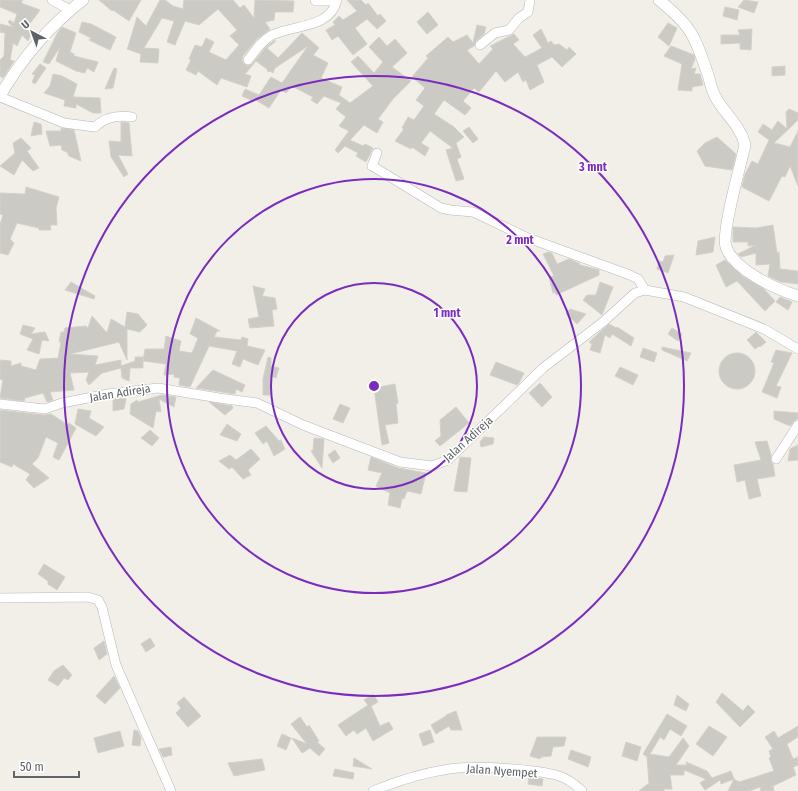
<svg xmlns="http://www.w3.org/2000/svg" width="798" height="791" viewBox="0 0 798 791" font-family="'Fira Sans Condensed',sans-serif">
  <style>
    .building { fill: #cccac5; stroke: #d6d1c6 }
    .lines { fill: none; stroke-linecap: round; stroke-linejoin: round }
    .minor-casing { stroke: #b5b8bc; stroke-width: 10 }
    .tertiary-casing { stroke: #b5b8bc; stroke-width: 12 }
    .minor { stroke: #fff; stroke-width: 9 }
    .tertiary { stroke: #fff; stroke-width: 11 }
    .ring { fill: none; stroke: #7b2cbf; stroke-width: 2 }
    .labels { text-anchor: middle; dominant-baseline: central; stroke-width: 3; stroke-linejoin: round; paint-order: stroke }
    .street-label { font-size: 12px; fill: #5f6368; stroke: #fff }
    .centre { fill: #7b2cbf; stroke: #fff; stroke-width: 2 }
    .ring-label { font-size: 12px; text-anchor: middle; font-weight: bold; fill: #7b2cbf; stroke: #fff; stroke-width: 3; stroke-linejoin: round; paint-order: stroke }
  </style>
  <rect width="100%" height="100%" fill="#f1efe8"/>
  <path class="building" d="M0,0H23L21,3L40,10L26,29L32,32L28,41L22,35L17,46L13,43L10,60L14,61L3,78L0,76V60L4,56L5,33L0,32V24L13,27L8,22L10,20L14,23L17,14L0,7Z
    M99,0H141L129,21L113,10L112,11Z
    M160,0H165L173,6L183,9L184,0H233L240,8L244,5L254,18L255,0L294,1L293,12H275L274,20L265,22L270,29L257,39L243,56L242,60L244,64L248,66L252,64L266,47L275,40V42L267,48L278,58L302,33L319,48L313,55L328,63L321,78L342,87L339,95L350,103L373,86L351,62L358,56L374,73L383,62L369,47L379,37L387,46L395,39L407,53L392,67L411,81L393,99L378,119L383,122L377,133L364,125L350,140L363,146L365,144L373,148L366,162L356,156L358,153L345,146L338,153L335,150L349,131L339,126L346,117L336,109L341,103L324,96L317,104L311,100L313,97L292,86L286,93L281,90L269,108L254,99L253,101L242,96L245,89L259,95L271,77L282,83L308,46L275,68L273,73L270,71L268,72L267,69L256,61L245,74L251,76L247,87L221,78L217,85L198,71L196,75L186,70L191,60L189,59L195,45L202,47L206,38L214,42L209,52L226,60L239,45L230,36L237,30L218,9L199,25L185,21L175,45L167,42L174,21L162,18L144,48L159,49L158,63L140,62L141,54L127,49L128,47L137,17L146,26Z
    M347,0H361L366,5L368,3L378,16L380,14L386,21L377,29L367,19L355,28L367,44L353,55L338,36L332,40L326,30L335,25L333,22L339,16L343,20L357,11Z
    M744,0L758,2L754,13L738,7Z
    M725,7L739,10L737,20L723,16Z
    M428,12L438,25L427,34L417,22Z
    M82,22L91,24L116,37L110,50L89,40L91,38L79,32Z
    M668,23L677,28L669,46L658,37Z
    M477,25L486,27L484,34L476,41L474,46L467,50L479,64L493,49L490,46L514,34L519,40L513,44L525,57L542,48L533,35L541,29L548,43L551,41L554,45L559,44L567,50L569,47L576,54L562,67L552,57L537,65L544,82L530,90L526,80L523,82L518,72L505,82L496,71L479,92L474,88L463,101L471,108L465,115L444,100L434,114L454,127L464,137L456,143L461,157L457,159L464,179L456,181L446,150L453,148L430,131L421,143L429,148L425,156L412,147L411,149L395,141L404,129L402,128L408,117L414,120L424,106L416,100L425,88L412,77L428,58L426,56L448,37L453,42L467,35L473,43Z
    M62,27L76,33L70,52L74,54V56L98,62L94,72L87,68L85,73L76,71L56,61L60,47L49,64L43,62L58,32Z
    M752,29L751,50L740,49V43L721,44V35H740L738,30Z
    M671,46L694,55L695,59L691,69L696,68L694,74H700L703,85L692,87V91L678,90L682,64L664,56Z
    M40,64L46,68L35,84L32,82L35,75L32,74Z
    M785,66V75L772,76V67Z
    M114,68L117,69L113,88L105,89Z
    M53,74L62,76L77,84L73,97L100,98L101,113H93L76,104V108L64,106L65,100L44,93L50,86Z
    M789,109L798,113V120L774,143L790,147L798,131V186L790,166L785,177L782,176L769,201L742,187L745,174L752,161L758,164L769,140L758,132L763,124L772,130L778,121L787,129L786,112Z
    M34,122L41,124L42,134L31,136Z
    M121,122L129,123L132,156L118,155L128,174L124,177L111,157L109,141L121,142Z
    M469,127L478,139L473,143L463,131Z
    M61,128L74,130L81,161L69,156L67,152L62,150L61,145L50,146L46,131H61Z
    M717,137L736,154L732,170L705,166L697,151L705,143Z
    M21,138L31,148L27,151L39,168L33,171L22,160L14,175L0,166L15,153L13,143Z
    M26,187L59,197L56,208L57,225H50L51,230H39V228L17,223L10,239L14,243L8,255L0,253V225L3,215L0,214V193L25,194Z
    M773,225L777,253L779,252L780,269L798,271V284L781,282L768,276L770,264L756,265V253L741,257L738,254L756,245L748,246V242H733V227L756,228Z
    M715,237L713,252L696,255L698,241Z
    M548,252L552,253L557,264L569,259L579,263L580,265L599,270V275L556,295L555,292L553,293L549,277L554,276L543,254Z
    M674,255L668,273L657,269L659,261L663,262L665,256Z
    M725,260L742,276L764,289L775,301L765,311L737,281L726,287L716,265Z
    M71,282L95,296L94,299L65,290Z
    M600,282L613,287L602,315L583,300L587,295H596Z
    M253,286L265,289L262,296L275,298L277,309L272,310L274,326L250,328L248,319L259,317Z
    M780,297L792,302L788,310L776,302Z
    M570,309L586,314L577,324L566,314Z
    M127,312L138,314L147,325L140,332L127,329V360L119,342L70,354L98,356L95,365L121,360V366L135,361V357H143V368H130L129,381L122,378L121,368L102,373L89,385L86,380L89,372L70,373L74,390L50,392L53,400L47,402L43,393L25,398L24,401L0,398L3,380L0,379V360L11,361V366L21,363V366L36,370L40,359L58,358L61,342H59L61,332H64L65,328L86,326L88,328L92,316L107,333L111,319L125,327Z
    M196,318L220,331H217L214,337L241,340L242,337L248,339L247,346L265,350L258,365L243,359L240,367L232,364L237,351L209,346L190,387L179,385L180,378L174,377V374L164,375L166,364L143,361L145,349H164L166,336L181,341L179,351L192,353L198,338L190,334Z
    M609,324L616,328L617,327L634,338L631,346L612,334L610,338L605,335L600,353L590,350L592,344L589,342Z
    M23,325L35,328L31,334L45,332L49,341L42,340L39,354L27,350L33,339L20,334Z
    M672,328L682,334L678,341L668,334Z
    M756,332L766,342L760,347L759,346L755,349L747,340Z
    M662,347L691,353L687,361L662,350Z
    M643,348L657,353L654,362L640,357Z
    M776,350L792,353L776,386L781,387L777,398L762,392L774,363L771,362Z
    M719 371a18 18 0 1 1 36 0a18 18 0 1 1-36 0Z
    M268,357L271,358V366L279,368L276,378L271,376L270,395H263V379Z
    M496,362L524,373L519,383L517,385L490,375Z
    M620,367L638,375L633,385L615,376Z
    M213,370L245,385L242,392L236,389L235,394L196,388Z
    M540,383L552,397L542,407L529,393Z
    M395,384L398,403L396,404L398,423L385,425L389,443L382,445L374,388Z
    M162,395L176,397L174,407L159,399L161,412L156,411L153,428L130,414L131,404L137,400L138,402Z
    M122,398L126,399L124,409L113,411V399Z
    M209,402L232,406L233,408L225,415Z
    M340,404L350,408L343,423L333,419Z
    M456,407L469,423L440,446L435,441L441,436L440,420Z
    M78,409L91,411L89,418L104,427L96,436L75,424Z
    M0,410L44,415L51,414L68,425L69,423L76,428L59,460L53,457L58,443L46,437L38,458L32,464L49,478L34,488L26,480L30,474L13,464L12,467L0,462Z
    M774,411L798,413V419L795,420L790,426L774,419Z
    M227,424L241,434L237,441L220,435Z
    M266,426L279,441L281,440L285,449L274,456L267,441L263,444L255,433Z
    M150,430L159,438L152,446L141,438Z
    M484,437L494,438L493,444L481,447L480,442Z
    M314,438L324,439L322,468L311,451L313,450Z
    M767,441L771,455V461L773,464L775,476L757,479L761,496L749,499L745,480L737,482L734,465L761,460L755,442Z
    M798,445V460L788,461L790,449Z
    M251,449L260,459L248,470L251,475L243,479L232,467L229,469L219,461L230,455L236,460Z
    M335,450L340,458L333,463L328,455Z
    M371,457L398,468L426,473L421,494L407,491L404,499L402,498L400,508L388,505L390,493L376,486L382,473L368,470Z
    M460,457L471,458L467,492L454,491Z
    M44,564L65,577L57,590L48,584V581L38,574Z
    M150,638L155,646L146,652L141,644Z
    M104,641L107,654L99,660L94,648Z
    M63,665L72,675L68,680L64,678L58,686L48,680L54,671Z
    M114,676L120,688L105,704L96,696Z
    M722,693L743,711L748,705L755,712L740,727L716,702Z
    M373,694L378,702L371,706L380,726L389,722L393,729L373,741L366,728L357,734L354,730L346,736L338,725L368,705L364,700Z
    M677,695L689,704L686,711L674,705Z
    M184,697L201,716L188,727L176,713L181,708L177,703Z
    M456,711L462,730H451L449,726L436,734L431,725L446,716V715Z
    M667,714L687,726L681,736L670,729L664,740L660,737L650,754L669,757L683,738L689,746L676,765H687L686,762L707,771L712,778L731,771L734,779L721,784L720,780L705,790L700,783L706,779L684,770V775H670L672,789H664V791H639L649,783L647,757L643,754Z
    M300,717L307,727L309,725L319,741L317,742L325,749L319,756L310,748L302,753L292,738L307,744L291,724Z
    M709,726L727,737L713,756L696,744Z
    M798,726V737L787,744L793,759L798,757V765L793,767L796,775L773,786L774,791H761L760,787L749,791H728L734,779L739,782L774,771L769,758L771,757L769,751L773,749L765,737L774,731L778,738Z
    M134,730L138,731L141,738L140,746L132,745Z
    M430,730L434,742L423,746L419,734Z
    M120,731L124,746L98,753L94,738Z
    M282,734L291,738L286,750L277,746Z
    M537,737H566L564,746L553,747L551,756L541,757L540,759L530,756Z
    M626,742L641,747L637,761L622,756Z
    M171,747L172,755L163,757L159,749Z
    M571,750L591,757L588,767L568,759Z
    M354,758L372,769L353,766Z
    M262,759L265,770L234,776L228,763Z
    M335,769L354,773L353,779L333,776Z
    M529,777L543,779L542,786L528,784Z"/>
  <g class="lines">
    <g class="minor-casing">
      <path id="minor" d="M52,0L70,10
        M480,45L495,33L509,30L519,18L528,12L530,0
        M248,60C255,51 262,40 272,35C295,24 330,29 337,0
        M0,97L64,123L95,127C105,117 118,115 132,117
        M377,153L372,166L374,167L441,208L450,210L473,212L528,238L630,275L638,279L645,290
        M0,404L45,409L62,403L108,394L158,388L219,398L257,403L303,425L400,462L432,466L448,460L543,368L603,322L635,293L645,290L684,297L764,329L798,349
        M776,459L798,425
        M0,598L88,597L98,600L102,607L116,665L171,791
        M373,791C397,781 423,773 449,769C475,765 535,769 559,776C568,779 575,784 582,791"/>
    </g>
    <g class="tertiary-casing">
      <path id="tertiary" d="M316,0H334
        M659,0C691,26 694,34 707,72C710,80 711,89 715,96C724,114 740,124 745,145C741,164 721,233 726,247C734,270 776,289 798,296
        M0,96C22,58 48,27 83,0"/>
    </g>
    <use href="#minor" class="minor"/>
    <use href="#tertiary" class="tertiary"/>
  </g>
  <g class="ring">
    <circle cx="374" cy="386" r="103"/>
    <circle cx="374" cy="386" r="207"/>
    <circle cx="374" cy="386" r="310"/>
  </g>
  <g class="labels">
    <g class="street-label">
      <text transform="translate(120 393) rotate(-9)">Jalan Adireja</text>
      <text transform="translate(468 439) rotate(-42)">Jalan Adireja</text>
      <text transform="translate(502 771) rotate(4)">Jalan Nyempet</text>
    </g>
  </g>
  <circle cx="374" cy="386" r="6" class="centre"/>
  <g class="ring-label">
    <text x="593" y="171">3 mnt</text>
    <text x="520" y="244">2 mnt</text>
    <text x="447" y="317">1 mnt</text>
  </g>
  <g transform="translate(32 32) rotate(319)" stroke="#ffffff" stroke-width="3" paint-order="stroke">
  <path d="M0-3L7 15L0 10L-7 15Z" fill="#5f6368"/>
  <text y="-6" font-size="11" font-weight="bold" text-anchor="middle" fill="#5f6368">U</text>
  </g>
  <path d="M14 771v6h65v-6" fill="none" stroke="#5f6368" stroke-width="2"/>
  <text x="20" y="771" font-size="12" fill="#5f6368" stroke="#ffffff" stroke-width="3" paint-order="stroke">50 m</text>
</svg>
